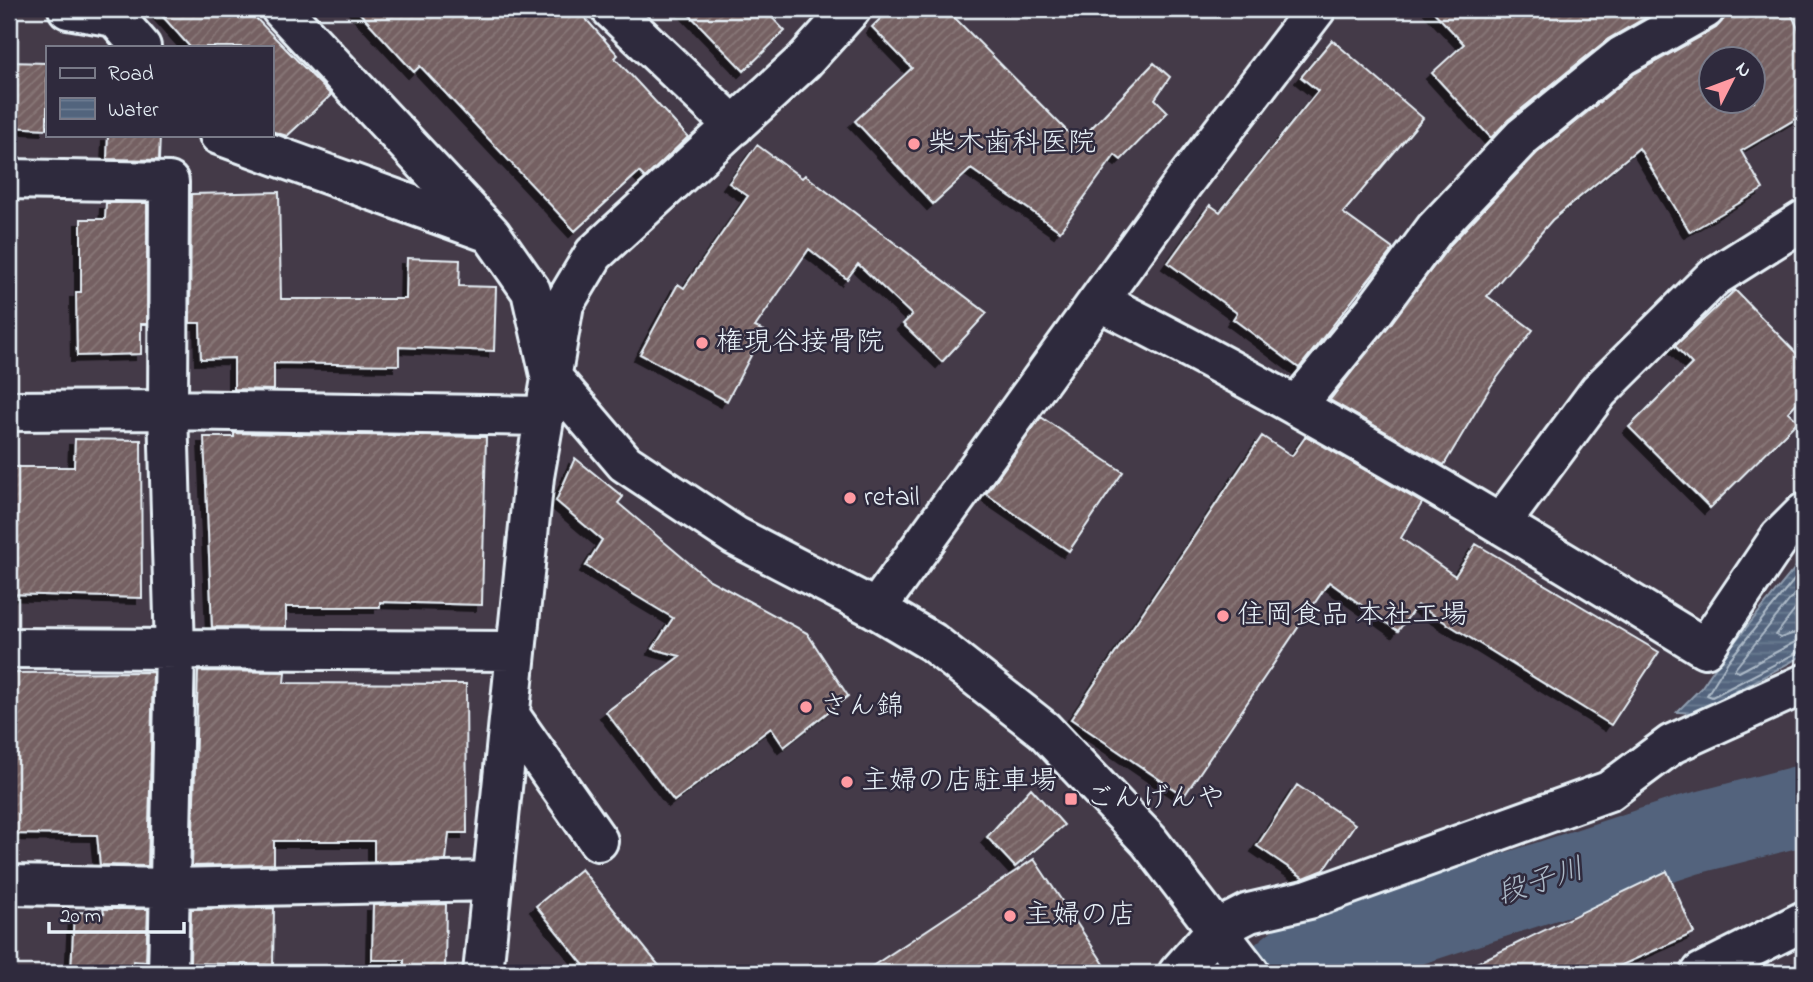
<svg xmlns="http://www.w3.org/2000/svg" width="1813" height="982" viewBox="0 0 1813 982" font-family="'Indie Flower','Klee One',sans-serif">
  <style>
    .water { fill: url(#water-rules); stroke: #8e9cae; stroke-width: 2 }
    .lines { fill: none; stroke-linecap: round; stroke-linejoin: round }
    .shore { stroke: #acb9c7; stroke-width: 2 }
    .river { stroke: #52647d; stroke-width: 80 }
    .building { fill: url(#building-hatch); stroke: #e8f1f8; stroke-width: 2; fill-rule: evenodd; filter: url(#shadow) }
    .minor-casing { stroke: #e8f1f8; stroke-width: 44 }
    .minor { stroke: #2f2a3d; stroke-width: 38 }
    .poi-dot { fill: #ff9aa2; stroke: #2f2a3d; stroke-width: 2.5 }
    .labels { text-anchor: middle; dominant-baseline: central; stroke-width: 5; stroke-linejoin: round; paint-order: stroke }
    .poi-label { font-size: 28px; fill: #e8f1f8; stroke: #2f2a3d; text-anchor: start }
    .water-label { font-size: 30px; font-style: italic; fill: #acb9c7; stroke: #2f2a3d }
  </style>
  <defs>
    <pattern id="water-rules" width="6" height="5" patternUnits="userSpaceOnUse" patternTransform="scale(1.75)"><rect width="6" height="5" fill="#52647d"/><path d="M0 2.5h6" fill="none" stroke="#6b7b90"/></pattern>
    <pattern id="building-hatch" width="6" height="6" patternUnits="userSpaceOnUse" patternTransform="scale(1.75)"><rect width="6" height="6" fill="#756162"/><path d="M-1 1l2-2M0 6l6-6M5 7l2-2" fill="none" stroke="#897879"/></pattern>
    <filter id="shadow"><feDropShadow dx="-6" dy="6" stdDeviation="0" flood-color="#0009"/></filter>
  </defs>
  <rect width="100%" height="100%" fill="#443a48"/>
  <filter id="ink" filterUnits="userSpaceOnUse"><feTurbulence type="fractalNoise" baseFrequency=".0143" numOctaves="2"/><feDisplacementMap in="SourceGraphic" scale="14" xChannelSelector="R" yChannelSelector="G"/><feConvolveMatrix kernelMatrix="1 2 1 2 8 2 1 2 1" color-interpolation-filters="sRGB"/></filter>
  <g filter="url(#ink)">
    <path class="water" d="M1804,557V655L1695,713L1677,712L1701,688L1723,656Z"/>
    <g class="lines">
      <path class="shore" d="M1804,568L1729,660L1707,695L1712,697L1804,649
        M1804,582L1734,670L1739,672L1795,642L1804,640
        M1804,598L1776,635L1780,638L1804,630"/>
      <path class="river" d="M1283,973L1294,964L1688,835L1804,805"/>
    </g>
    <path class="building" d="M156,9H247L331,95L287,136L271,131V47H190Z
      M356,9H577L618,55L615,58L688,137L645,178L639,172L575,231L420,66L414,72Z
      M684,9H764L785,31L744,71Z
      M890,9H946L1078,142L1154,63L1170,77L1155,99L1168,112L1121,160L1115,155L1060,231L971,169L933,204L855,121L912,68L872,27Z
      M1431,9H1661L1608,39L1508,120L1491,138L1432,73L1464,44Z
      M1727,9H1789L1804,41V114L1741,151L1763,189L1690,232L1639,148L1552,220L1487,296L1533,330L1491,386L1444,465L1330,400L1452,243L1537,153L1634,74L1716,28L1724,19ZM1712,60H1754V102H1712Z
      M1332,40L1423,118L1343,213L1393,249L1299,368L1233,319L1237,313L1168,263L1210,205L1220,212L1318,91L1301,77Z
      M9,62L47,63V129L9,127Z
      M108,135H160L159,160L107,159Z
      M757,145L802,178L805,175L987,313L942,362L903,324L912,315L858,264L847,279L809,249L755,327L764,331L727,401L640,354L678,284L684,288L748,196L729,183Z
      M279,192L281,299H406L407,258L460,260L459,286L496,287L494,351L399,347V365L274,363V390L234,389V358L201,359L200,323H190L191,194Z
      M106,203H147V324H141V354L77,356L76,292H81V219H105Z
      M1735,290L1804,361V395L1788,412L1798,421L1710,508L1629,427L1692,364L1675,346Z
      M1041,417L1123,472L1069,551L986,494Z
      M234,433L486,437L482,605L380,602V607H286V628L212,627L204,437H234Z
      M1262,436L1292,456L1306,436L1422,503L1401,538L1455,576L1476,544L1659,652L1611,725L1417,605L1398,631L1329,582L1184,796L1071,719Z
      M75,439L141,440L142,598L9,594V510H13V467H74Z
      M575,458L623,497L618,503L708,579L807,633L848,696L784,747L771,728L674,801L606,712L680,656L653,649L673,618L586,566L602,540L556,501Z
      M198,671L285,672L284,683L466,684L467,833H449L446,860L374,862V841H274V864L192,866Z
      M153,672L148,866L100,865L97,835L9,834V673Z
      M1297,785L1355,824L1324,870L1304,878L1257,846Z
      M1031,788L1064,825L1015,867L987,837Z
      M1034,859L1110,973H862Z
      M581,869L665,973H590L536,906Z
      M1667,871L1694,933L1604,973H1456Z
      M446,904L445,973H404V960H372L373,905Z
      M274,908L273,965L190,963L191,909Z
      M103,909H148L146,962L133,961L132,973H71L74,912L104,913Z"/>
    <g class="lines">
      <g class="minor-casing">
        <path id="minor" d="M68,9L115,17L141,47
          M281,9L491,234L531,291L550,375L625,463L735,536L876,609L932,642L1044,730L1149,841L1250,973
          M611,9L734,126
          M219,135L484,231
          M9,179L169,182L168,410L175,651L168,973
          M1100,302C1308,406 1507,527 1705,648L1780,537L1804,513
          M1296,406L1375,310L1435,229L1522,137L1622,56L1705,9
          M9,411L168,410L543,416
          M1501,523L1599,391L1714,277L1804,220
          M876,609L1184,182L1316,9
          M9,648L514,651
          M511,717L598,841
          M9,885L170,888L492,881
          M483,973L534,477L564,304L594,254L804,61L851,9
          M1178,973L1216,930L1249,913L1309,899L1609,791L1672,744L1804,684
          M1701,973L1804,921"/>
      </g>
      <use href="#minor" class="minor"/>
    </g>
  </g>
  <g class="poi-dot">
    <circle cx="914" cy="144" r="7"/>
    <circle cx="702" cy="343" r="7"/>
    <circle cx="850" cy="498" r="7"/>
    <circle cx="1223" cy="616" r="7"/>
    <circle cx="806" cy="707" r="7"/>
    <circle cx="847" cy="782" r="7"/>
    <rect x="1064" y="792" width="14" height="14" rx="3.5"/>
    <circle cx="1010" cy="916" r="7"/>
  </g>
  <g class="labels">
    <g class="poi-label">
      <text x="928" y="144">柴木歯科医院</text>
      <text x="716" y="343">権現谷接骨院</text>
      <text x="864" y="498">retail</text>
      <text x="1237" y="616">住岡食品 本社工場</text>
      <text x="820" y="707">さん錦</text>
      <text x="861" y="782">主婦の店駐車場</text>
      <text x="1085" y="799">ごんげんや</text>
      <text x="1024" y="916">主婦の店</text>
    </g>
    <g class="water-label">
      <text transform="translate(1541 883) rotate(-18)">段子川</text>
    </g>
  </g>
  <rect width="1813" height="982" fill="none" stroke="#2f2a3d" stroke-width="35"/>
  <rect x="18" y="18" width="1778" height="947" fill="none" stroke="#e8f1f8" stroke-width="2.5" filter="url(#ink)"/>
  <rect x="46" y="46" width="228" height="91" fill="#2f2a3d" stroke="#797a88" stroke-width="2"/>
  <rect x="60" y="68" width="35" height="10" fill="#2f2a3d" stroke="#797a88" stroke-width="2"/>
  <text x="108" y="80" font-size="21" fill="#e8f1f8">Road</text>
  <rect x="60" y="98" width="35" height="21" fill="url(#water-rules)" stroke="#797a88" stroke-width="2"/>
  <text x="108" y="116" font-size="21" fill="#e8f1f8">Water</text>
  <g transform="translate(1732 80) rotate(48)"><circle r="33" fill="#2f2a3d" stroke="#797a88" stroke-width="2"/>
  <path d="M0-5L12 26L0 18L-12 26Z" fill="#ff9aa2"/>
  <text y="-10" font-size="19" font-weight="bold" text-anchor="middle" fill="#e8f1f8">N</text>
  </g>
  <path d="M49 922v10h135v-10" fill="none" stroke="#e8f1f8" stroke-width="3.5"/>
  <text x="60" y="922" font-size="21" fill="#e8f1f8" stroke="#2f2a3d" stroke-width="5" paint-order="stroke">20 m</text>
</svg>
